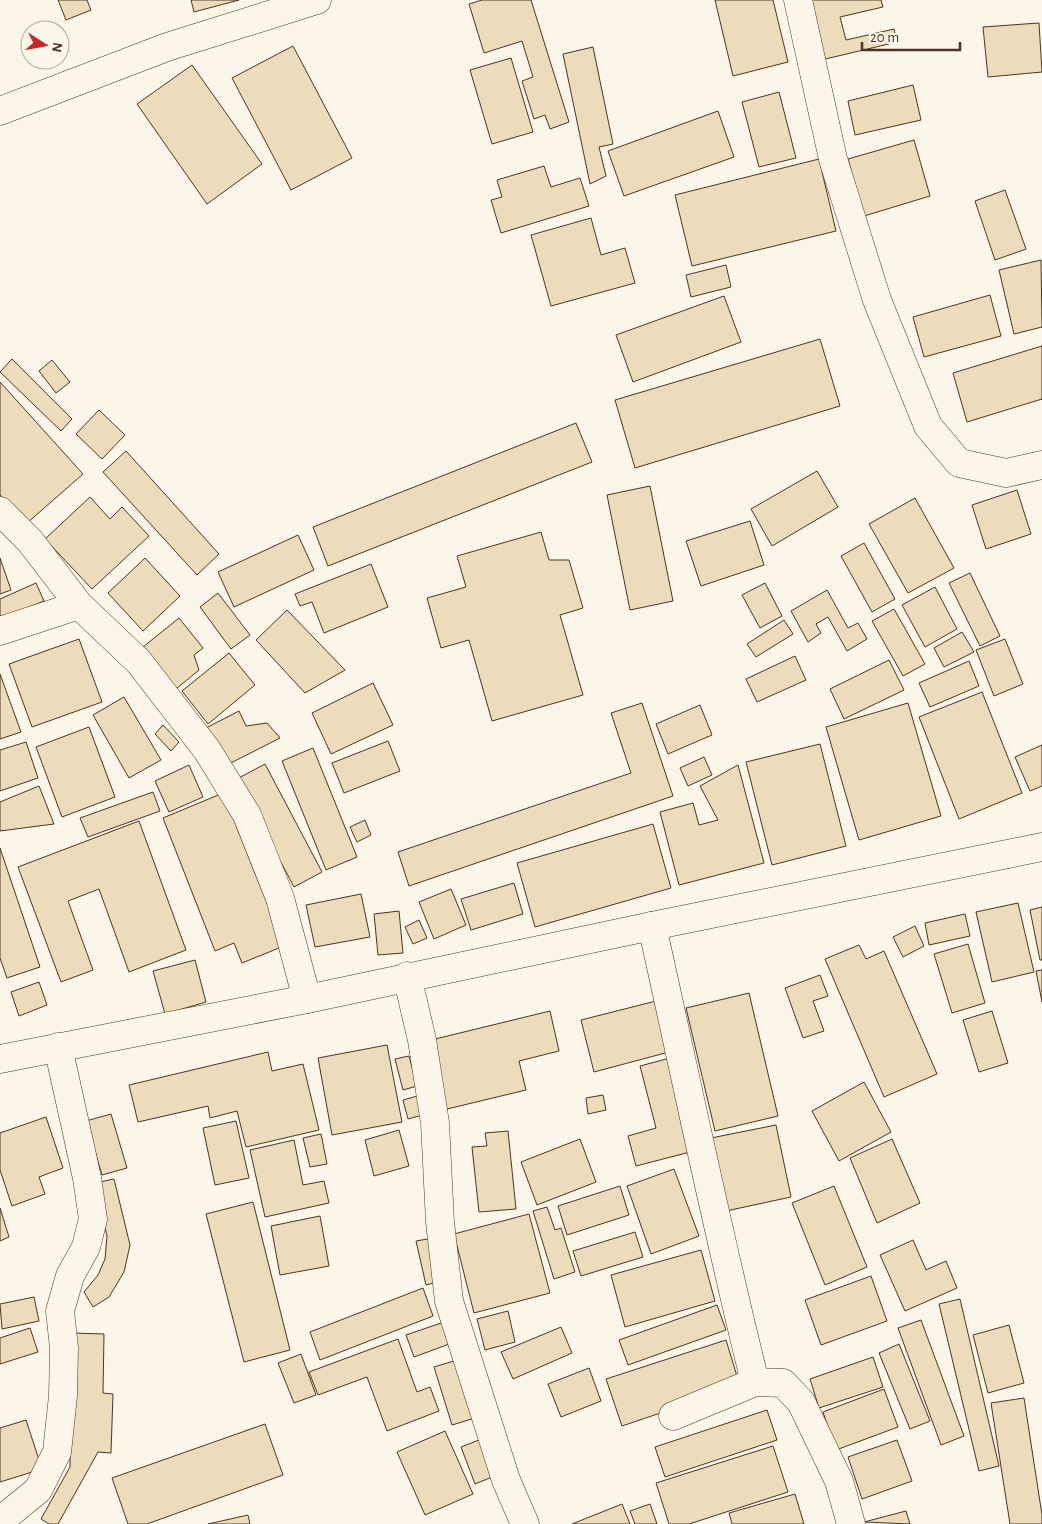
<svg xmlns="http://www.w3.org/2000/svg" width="1042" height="1524" viewBox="0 0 1042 1524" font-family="'Alegreya Sans',sans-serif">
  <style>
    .building { fill: #ecdcbc; stroke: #4a3520 }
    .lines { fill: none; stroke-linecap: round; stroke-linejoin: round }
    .street-casing { stroke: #4a3520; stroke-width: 29 }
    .secondary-casing { stroke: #4a3520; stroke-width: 29 }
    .street { stroke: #fbf6e9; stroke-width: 28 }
    .secondary { stroke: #fbf6e9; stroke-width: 28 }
  </style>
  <rect width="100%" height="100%" fill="#fbf6e9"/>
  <path class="building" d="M58,0H87L91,10L66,20Z
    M191,0H239L194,12Z
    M482,0H531L569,122L550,129L545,115L534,119L522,81L533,77L522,41L484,53L469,4Z
    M715,0H773L788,62L733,76Z
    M802,0H881L883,7L840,17L846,40L894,29L897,42L817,61Z
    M1039,23L1042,72L988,77L983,27Z
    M293,46L352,158L291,190L232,78Z
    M593,47L613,144L599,147L606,176L590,184L563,54Z
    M511,58L533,132L492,144L470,70Z
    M192,65L262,164L207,204L137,104Z
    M913,85L921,120L855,135L848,101Z
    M779,92L796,158L759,167L742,102Z
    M718,111L734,157L624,196L608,151Z
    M914,140L930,196L864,216L848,159Z
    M819,159L836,231L692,266L675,195Z
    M544,166L551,187L580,178L589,206L501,233L491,200L502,197L497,180Z
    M1005,190L1026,249L995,260L975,201Z
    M591,218L601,255L625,248L635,283L551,306L531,235Z
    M1041,260L1042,327L1014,334L999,270Z
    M726,265L731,287L691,297L686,275Z
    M990,295L1001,336L924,357L913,317Z
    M724,296L741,342L633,382L616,335Z
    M820,339L840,406L635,468L615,400Z
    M1042,346V399L967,422L953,373Z
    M12,359L72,419L61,431L0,372Z
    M52,360L70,382L56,393L39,371Z
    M0,382L83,474L26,524L0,495Z
    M99,410L125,435L102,459L76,434Z
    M576,423L592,462L328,566L313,527Z
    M126,451L219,554L197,575L103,472Z
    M817,471L838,507L772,546L751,509Z
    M650,486L673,601L630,610L607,495Z
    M1017,490L1031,534L986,549L972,505Z
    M90,497L110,519L122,507L149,536L92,589L45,539Z
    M915,498L954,568L908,593L869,524Z
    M750,521L764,565L701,586L686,541Z
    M541,532L549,560H569L583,608L560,615L583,695L492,721L469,640L441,648L427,598L466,587L457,556Z
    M298,535L314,570L234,607L218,572Z
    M864,543L895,599L872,612L841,556Z
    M0,558L11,590L0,594Z
    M145,558L180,596L143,631L108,593Z
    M371,564L388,607L324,633L312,602L300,606L295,594Z
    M970,573L1000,636L980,646L949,583Z
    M36,583L44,601L0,619V599Z
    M765,583L782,616L760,628L742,595Z
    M935,587L957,629L925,647L902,605Z
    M827,590L848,628L858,623L867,639L847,651L828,617L816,624L821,633L808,642L791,611Z
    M218,593L250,635L231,649L200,607Z
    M894,609L925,664L903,676L872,621Z
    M287,610L345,670L305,693L256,640Z
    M179,618L203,648L194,655L199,670L176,689L143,647Z
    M784,620L793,634L756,657L747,644Z
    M962,632L974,652L944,667L934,648Z
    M79,639L102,702L32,727L9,664Z
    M1005,639L1023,684L994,696L976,650Z
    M229,653L255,685L208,724L182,691Z
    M795,656L806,680L757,702L746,679Z
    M889,660L904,690L844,719L830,689Z
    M969,661L979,686L930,707L919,683Z
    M0,674L21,732L0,739Z
    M373,683L393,725L331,754L312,713Z
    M982,692L1022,793L959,819L919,717Z
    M124,697L161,760L129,778L93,715Z
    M642,703L673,796L409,886L398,852L631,773L611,713Z
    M908,703L941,816L859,840L826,727Z
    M700,705L712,735L668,754L656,724Z
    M239,711L246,726L267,723L280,738L221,768L202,730Z
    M163,725L179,742L171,751L155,734Z
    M89,727L115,797L62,817L36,747Z
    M388,741L400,771L344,793L332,763Z
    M26,742L38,778L0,791V750Z
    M820,744L846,846L772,865L746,762Z
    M1042,745V786L1030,791L1015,757Z
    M313,748L357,857L326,870L282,761Z
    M704,757L712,775L688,786L680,768Z
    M265,764L322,872L294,887L237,779Z
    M189,765L203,797L169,812L155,781Z
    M738,765L764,863L679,885L660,812L693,803L699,825L718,820L700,786Z
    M39,786L54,824L0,831V802Z
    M153,792L160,811L88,837L80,818Z
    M223,793L284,946L242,963L234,943L215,951L163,818Z
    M365,820L371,835L357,842L350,827Z
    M139,821L186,950L129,972L99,889L68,901L93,970L61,982L18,867Z
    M653,824L671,888L535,927L517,863Z
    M0,848L40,967L7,978L0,958Z
    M514,883L523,914L471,930L461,899Z
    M451,889L466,925L434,939L419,902Z
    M361,894L370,937L315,947L306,905Z
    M1018,903L1034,972L992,982L976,912Z
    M1042,907V960H1040L1030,910Z
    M399,911L403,953L378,955L374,914Z
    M965,914L970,936L929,945L925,923Z
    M419,920L427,938L413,944L405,927Z
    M915,926L924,946L903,957L893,937Z
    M968,944L985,1003L952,1013L934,954Z
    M859,945L866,959L884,951L937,1074L884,1097L825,959Z
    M195,960L206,1002L165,1014L153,971Z
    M1042,970V1002L1036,971Z
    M820,975L828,996L813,1001L824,1031L803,1038L785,988Z
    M39,982L47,1005L19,1016L11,992Z
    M749,993L778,1116L715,1131L686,1008Z
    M656,1001L669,1052L594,1072L581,1020Z
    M550,1011L559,1051L519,1061L526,1090L443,1110L427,1041Z
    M992,1011L1008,1063L979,1072L963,1020Z
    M387,1045L402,1122L332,1135L318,1058Z
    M268,1052L272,1071L303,1064L319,1130L246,1147L237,1111L210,1118L208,1106L138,1122L129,1085Z
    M409,1056L417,1086L403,1090L395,1059Z
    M670,1058L694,1151L636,1166L628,1136L656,1128L640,1066Z
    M864,1082L891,1132L839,1161L812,1111Z
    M421,1095L426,1114L408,1119L403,1100Z
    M603,1095L606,1110L588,1114L586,1098Z
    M111,1114L127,1168L102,1175L86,1121Z
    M46,1117L63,1168L39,1177L45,1194L12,1206L0,1170V1133Z
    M236,1121L249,1178L215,1185L203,1128Z
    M776,1125L791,1197L726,1211L711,1138Z
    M399,1130L409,1166L374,1176L365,1140Z
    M508,1131L516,1209L479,1212L472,1147L487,1146L485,1133Z
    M321,1134L327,1164L310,1167L303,1138Z
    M580,1139L596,1182L537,1205L521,1162Z
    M892,1139L920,1203L877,1223L850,1158Z
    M294,1140L303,1185L324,1181L329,1203L265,1217L250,1150Z
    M674,1169L699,1236L651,1254L627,1186Z
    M114,1179L130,1245L124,1272L109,1297L93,1307L84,1292L98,1275L105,1259L107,1236L95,1183Z
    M620,1186L629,1215L567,1235L558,1206Z
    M834,1186L867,1267L825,1285L792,1203Z
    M253,1202L290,1350L244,1362L206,1214Z
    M547,1207L555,1230L561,1228L575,1272L554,1279L533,1211Z
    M0,1208L9,1237L0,1241Z
    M529,1214L550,1293L474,1313L454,1234Z
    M320,1216L329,1266L280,1275L271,1226Z
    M635,1232L643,1257L581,1276L573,1251Z
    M433,1238L442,1281L426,1285L416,1241Z
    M913,1240L926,1270L946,1261L957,1288L905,1311L880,1255Z
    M701,1250L715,1301L625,1327L611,1275Z
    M871,1276L887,1321L821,1345L805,1300Z
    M423,1288L433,1316L320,1360L310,1332Z
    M34,1297L39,1321L2,1329L0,1304Z
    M960,1299L999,1466L979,1471L939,1304Z
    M717,1305L726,1330L628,1365L619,1340Z
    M508,1311L515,1342L485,1350L477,1319Z
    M921,1320L964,1436L941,1445L898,1328Z
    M444,1322L452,1343L414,1357L406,1335Z
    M1009,1325L1024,1383L988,1393L973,1335Z
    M561,1327L572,1353L513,1379L501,1352Z
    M30,1328L38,1352L0,1364V1338Z
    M72,1333L104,1334L103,1393L113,1394L111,1453L98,1452L58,1524H49L41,1519L70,1467Z
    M398,1339L417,1392L430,1387L439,1411L387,1431L367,1377L318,1395L309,1372Z
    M726,1340L740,1386L622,1426L606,1379Z
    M899,1344L930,1421L910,1429L879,1353Z
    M301,1354L316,1395L294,1403L278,1363Z
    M873,1357L883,1387L819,1408L810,1379Z
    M457,1360L475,1418L452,1425L434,1367Z
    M589,1368L601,1401L561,1417L548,1384Z
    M884,1389L898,1427L836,1450L823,1412Z
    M1024,1398L1042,1515V1524H1010L991,1403Z
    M767,1410L777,1440L665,1477L655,1447Z
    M26,1420L42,1469L0,1482V1428Z
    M265,1424L283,1475L147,1524H128L112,1478Z
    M445,1431L473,1494L425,1515L397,1452Z
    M479,1440L492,1477L475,1484L461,1447Z
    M897,1440L912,1481L862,1499L848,1457Z
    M773,1446L788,1492L689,1524H669L656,1483Z
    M795,1494L804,1524H732L729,1513Z
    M622,1504L630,1524H572Z
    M650,1504L657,1524H635L630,1511Z
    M906,1511L910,1524L864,1522Z
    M248,1515L250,1524H208Z"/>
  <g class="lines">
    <g class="street-casing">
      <path id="street" d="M798,0L833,159L877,300L928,426L959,463L1006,473L1042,465
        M0,111L167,47L317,0
        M0,511L30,541L79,605L139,662L207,750L247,815L280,898L307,999
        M0,631L79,605
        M652,926C686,1078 717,1230 755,1382
        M407,976L422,1040L435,1123L440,1222L449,1301L506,1480L525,1524
        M673,1416L755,1382L783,1383L801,1402L839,1481L851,1524
        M0,1521L38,1490L57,1452L63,1396L64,1348L60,1311L70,1276L86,1247L93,1219L87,1178L58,1047"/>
    </g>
    <g class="secondary-casing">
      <path id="secondary" d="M0,1059L307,999L652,926L1042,847"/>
    </g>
    <use href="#street" class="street"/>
    <use href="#secondary" class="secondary"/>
  </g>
  <g transform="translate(45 45) rotate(101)"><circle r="24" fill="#fbf6e9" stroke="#b4a999"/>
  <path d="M0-4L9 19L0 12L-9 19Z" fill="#c62828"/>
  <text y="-8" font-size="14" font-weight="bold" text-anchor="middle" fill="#4a3520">N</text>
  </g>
  <path d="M862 42v8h98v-8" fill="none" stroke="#4a3520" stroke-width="2.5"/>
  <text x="870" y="42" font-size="15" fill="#4a3520" stroke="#fbf6e9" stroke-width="4" paint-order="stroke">20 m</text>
</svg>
